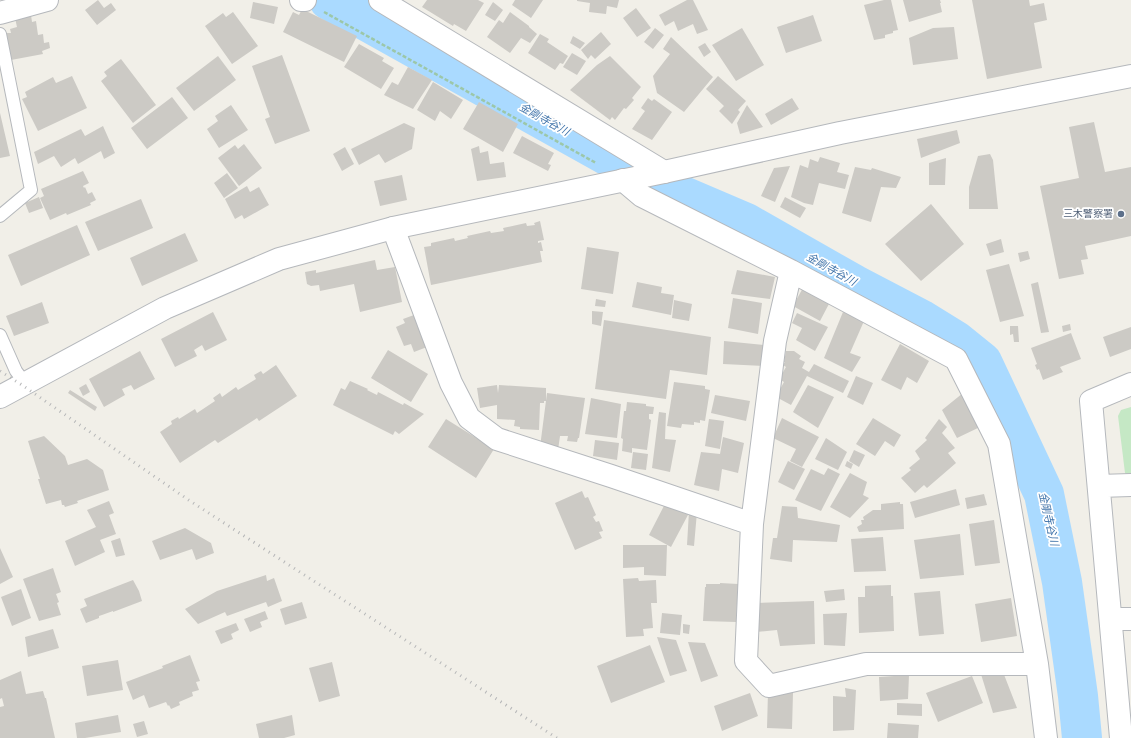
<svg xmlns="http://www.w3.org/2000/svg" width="1131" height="738" viewBox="0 0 1131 738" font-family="Overpass,'Noto Sans JP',sans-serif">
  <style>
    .green { fill: #c5e8c5 }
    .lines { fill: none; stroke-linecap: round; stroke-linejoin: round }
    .river { stroke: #aadaff; stroke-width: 40 }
    .building { fill: #cccac5 }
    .service-casing { stroke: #b5b8bc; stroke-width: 14 }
    .minor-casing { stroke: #b5b8bc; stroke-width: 24 }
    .tertiary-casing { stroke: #b5b8bc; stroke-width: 24 }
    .path { stroke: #9cc7a9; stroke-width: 2.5; stroke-dasharray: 4 2; stroke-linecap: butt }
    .service { stroke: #fff; stroke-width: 12 }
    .minor { stroke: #fff; stroke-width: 22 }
    .tertiary { stroke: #fff; stroke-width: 22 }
    .rail { stroke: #b6b7b8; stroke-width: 3; stroke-dasharray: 1 5; stroke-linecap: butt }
    .service-dot { fill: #5c6f8a; stroke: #fff; stroke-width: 1.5 }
    .labels { text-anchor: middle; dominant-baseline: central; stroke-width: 3.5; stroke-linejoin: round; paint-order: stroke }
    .service-label { font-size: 10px; fill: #4e5e75; stroke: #fff; text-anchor: end }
    .water-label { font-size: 11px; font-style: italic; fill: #4174aa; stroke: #fff }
  </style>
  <rect width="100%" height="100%" fill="#f1efe8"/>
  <path class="green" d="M1131,407V478L1125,473L1118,416L1121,410Z"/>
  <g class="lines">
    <path class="river" d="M329,0L671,191L746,223L855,285L922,320L956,341L982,362L1044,494L1062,582L1078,696L1082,738"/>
  </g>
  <path class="building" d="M98,0L104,8L111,3L116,10L97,25L85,10Z
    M427,0H478L484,3L466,31L454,24L453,26L422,7Z
    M515,0H543L531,18L512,5Z
    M577,0H619L617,8L607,6L606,14L589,12L590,3L577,1Z
    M687,0H693L708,30L697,34L693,24L678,31L674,21L665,26L659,15Z
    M884,0H891L898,30L893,31V33L885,35V38L874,40L864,5Z
    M903,0H940L941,3H940L942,12L909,22Z
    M972,0H1029L1030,6L1044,3L1047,20L1034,23L1042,68L987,79Z
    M253,2L278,7L274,24L250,18Z
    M493,2L503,10L495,21L485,15Z
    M636,8L651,28L637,37L623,18Z
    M302,9L357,36L344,62L283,32L293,12L299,15Z
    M233,12L258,46L232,64L205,26L223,13L226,17Z
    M510,12L529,26V27L537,34L530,43L521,38L510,53L487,37L499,20L503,23Z
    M31,15L32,22L36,21L38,35L43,34L44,43L49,42L50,48L42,51L43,54L11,60L6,33H11L10,29L17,27L15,18Z
    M813,15L822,41L786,53L777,27Z
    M954,27L958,59L913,65L909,38L933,28Z
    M655,28L664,35L653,49L644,42Z
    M742,28L764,65L736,81L712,45Z
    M601,32L611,44L595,59L591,55L588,59L581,50Z
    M540,34L549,39L547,42L568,56L563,64L560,63L555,70L528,53Z
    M573,36L585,43L580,49L570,43Z
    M671,37L713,77L684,112L657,93L653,76L670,54L663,49Z
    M705,43L711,52L704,57L698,47Z
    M359,44L384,58L382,61L394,68L381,89L344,67Z
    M572,53L586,61L577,75L563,67Z
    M282,55L310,131L275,144L265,119L270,117L252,66Z
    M218,56L236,80L194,111L176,88Z
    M610,56L641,87L632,98L634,100L626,109L624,108L615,120L612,117L610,120L570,90L597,65Z
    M121,59L156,105L133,123L101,81L107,76L104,72Z
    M408,67L432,80L413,109L384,95L392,82L398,85Z
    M72,76L87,108L38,131L22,99L27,97L25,92L53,77L56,83Z
    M718,76L746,101L738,110L740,112L732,124L719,111L724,106L706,89Z
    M433,82L463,100L451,119L440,111L435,121L417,110Z
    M172,97L188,118L147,149L131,128Z
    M648,98L652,101L654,99L672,112L652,140L632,129L645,111L641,108Z
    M792,98L799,109L771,125L765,114Z
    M479,102L518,124L503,152L463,129Z
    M231,105L248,130L219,148L207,129L218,121L215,116Z
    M747,105L763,127L740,134L737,123Z
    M0,113L10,156L0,158Z
    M1094,122L1105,172L1131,167V236L1085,246L1088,259L1081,260L1084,274L1059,279L1040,186L1079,178L1069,127Z
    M404,123L415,128L412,149L385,163L379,154L359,165L351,149Z
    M103,126L115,153L104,159L101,151L78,164L75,158L61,167L54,156L38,164L34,152L81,129L85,136Z
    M957,130L960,143L921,158L917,139Z
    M522,136L554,153L548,164L551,165L548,171L513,153Z
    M244,144L262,168L239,186L218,158L235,145L238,149Z
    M479,146L480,153L488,151L490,164L504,162L506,177L477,181L471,149Z
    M345,147L354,164L342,171L333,154Z
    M990,154L993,160L998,209H969V187L978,156Z
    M820,157L840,163L837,172L849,175L845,189L819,183L813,205L804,203L791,197L800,165L808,168L810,159L818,162Z
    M946,158L945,185H929V163Z
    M790,166L775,202L761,196L774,168Z
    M855,167L871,170L872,168L901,177L896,188L881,187L871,222L842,213Z
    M83,171L89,183L83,186L84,188L85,187L88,194L92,192L96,200L90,203L91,205L67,215L66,213L50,220L40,198L44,196L41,189Z
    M227,173L238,188L224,198L214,183Z
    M402,175L407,200L380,206L374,181Z
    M247,186L250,192L259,187L269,205L244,219L242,215L235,219L225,199Z
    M39,197L43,208L29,213L25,203Z
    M785,197L806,208L800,218L780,207Z
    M141,199L153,228L98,251L85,222Z
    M931,204L964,244L921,281L885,244Z
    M540,221L544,240L538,241V243L541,242L543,251H540L542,262L431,285L424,247L431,246V243L454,238L455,241L468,238L467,236L490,231L491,233L504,231L503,228L526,223L527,226L535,225L534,223Z
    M77,225L90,255L21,286L8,255Z
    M185,233L198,261L142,286L130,258Z
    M1001,239L1004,252L990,256L986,244Z
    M587,247L619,252L613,294L581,289Z
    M1028,251L1030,259L1020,262L1018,253Z
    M375,260L377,270L395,267L402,302L360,312L354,284L320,291L319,285L311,286L307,284L305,272L316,270V273Z
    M1009,264L1024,316L1000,322L986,270Z
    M737,270L775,277L770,299L731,294Z
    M637,282L662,287L661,293L674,295L671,315L632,307Z
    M1038,282L1049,332L1041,333L1031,284Z
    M804,286L831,300L820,321L793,306Z
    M733,298L762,303L758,334L728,328Z
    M596,299L606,301L605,307L595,306Z
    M674,300L692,304L689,321L672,318Z
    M42,302L49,323L14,336L6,316Z
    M592,311L603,312L601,326L592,324Z
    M213,312L227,340L205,351L202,345L194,350L197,356L175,367L161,339Z
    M843,312L864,321L850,353L861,357L852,372L824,358Z
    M797,313L828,327L815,351L796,340L802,328L792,323Z
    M414,315L427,347L414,352L411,344L404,346L396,327L405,323L403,319Z
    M604,320L711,337L707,375L670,370L666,399L595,389Z
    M1070,324L1071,330L1063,332L1062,326Z
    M1010,326H1018L1019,342H1014L1013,334L1010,335Z
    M1131,327V349L1110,357L1103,337Z
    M1071,333L1081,359L1060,367L1063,372L1043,380L1039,369L1037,370L1035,365L1037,364L1031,348Z
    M724,341L765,345L764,366L723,364Z
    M900,344L929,361L917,383L907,377L901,390L881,380Z
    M388,350L428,374L411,402L371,378Z
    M140,351L155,379L134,390L131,385L122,389L125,395L104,407L89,379Z
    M786,351H794L801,356L799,359L805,362L802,368L809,372L814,364L849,381L843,393L807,376L791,405L778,398L780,394L778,393L784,382L779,379L786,367L783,365L785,362H784Z
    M276,365L297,396L259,421L257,418L218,443L215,440L180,463L160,432L172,424L171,421L178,417L179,419L195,409L197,413L215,401L213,398L220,393L222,397L236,387L238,390L256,379L254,375L261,371L263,374Z
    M856,376L873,383L863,405L847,397Z
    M350,381L368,389L367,390L377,395L378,392L403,405L404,403L424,414L399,434L395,431L393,435L333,405L341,388L345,390Z
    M674,382L705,386V389L710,390L705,421L700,420V423L694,422V425L682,424L681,428L667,426Z
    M86,384L90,392L83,396L79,388Z
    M497,385L498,393L499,385L546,388V401H544V403H540L539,430L520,429V427L514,426L515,420L497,419V405L480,408L477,388Z
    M808,385L834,397L818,428L793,412Z
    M70,390L97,407L95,411L68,393Z
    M547,393L585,398L579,438H578L577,442L567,441L568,436H560L558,450L540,447Z
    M963,393L980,427L957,438L942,410Z
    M715,395L750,401L746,421L711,413Z
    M591,398L621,404L617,438L585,434Z
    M627,402L646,404V406L654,407L653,414H649V419L651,420L647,450L632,448V453L622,451L623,439L621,438L624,411H626Z
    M659,412L666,413L665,439L676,440L670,472L652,468Z
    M782,418L819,437L802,467L790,461L796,449L773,438Z
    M873,418L901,435L894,447L885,441L875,456L856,444Z
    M446,419L494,449L476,478L428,447Z
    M709,419L724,421L720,449L705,446Z
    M939,419L947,427L942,433L955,448L948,453L956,463L927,488L924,485L915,493L901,478L911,470L909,468L920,459L915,451L927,440L925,438Z
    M44,436L65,456L68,465L87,459L103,470L109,490L77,501L78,503L65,507L64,505H62L61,500L46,504L38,479H40L28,441Z
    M723,437L744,443L738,473L722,469L719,491L694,485L701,452L720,454Z
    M826,438L847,452L838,470L815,459Z
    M595,440L619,443L617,460L593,456Z
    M854,450L865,455L859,467L849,461Z
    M633,452L648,454L646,470L631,468Z
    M788,461L805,469L794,490L778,482Z
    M847,461L853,464L851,469L845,466Z
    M828,468L840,474L821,511L795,500L811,469L824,475Z
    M850,473L867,482L863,495L869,498L850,518L830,507Z
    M956,489L960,505L915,518L910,502Z
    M582,491L585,498L588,497L596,515L593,517L596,522L599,521L603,531L599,532L602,538L575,550L555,503Z
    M984,494L987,505L967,509L965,498Z
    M667,500L689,513L671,547L649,535Z
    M109,501L114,513L109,515L116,534L100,540L105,552L75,566L65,541L96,527L87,510Z
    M900,502V504H903L904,529L859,532L857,527L862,524L861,520H864L863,517L873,510H881V504Z
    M782,506L797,507L798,518L840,525L837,542L793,540L792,562L770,559L773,538H777Z
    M689,511L697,512L694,546L687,545Z
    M994,520L1000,563L975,566L969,524Z
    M185,528L211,543L214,553L196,560L192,549L160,560L152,541Z
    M960,534L964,575L920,579L914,540Z
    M883,537L886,571L854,572L851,539Z
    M120,538L125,555L116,557L111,541Z
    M623,545H667L666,576L644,575V567L623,568Z
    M0,548L13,577L0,584Z
    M53,568L61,592L56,594L59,602L57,603L61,615L39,621L23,579Z
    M266,575L267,581L274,578L282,601L268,607L266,602L227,616L225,612L198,624L185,609L217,591Z
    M638,578L639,581L656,580L657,603H651L653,628L643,629L644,636L626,637L623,579Z
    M133,580L139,591L142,601L113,612V611L102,615L99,616V618L86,623L80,609L87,606L84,599Z
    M720,583L738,584L736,622L703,621L705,587H706V584H720Z
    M891,585V596H893L894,631L859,633L858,597H865V586Z
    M21,589L31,618L12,626L1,597Z
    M844,589L845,600L826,602L824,591Z
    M940,591L944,634L919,636L914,593Z
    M1011,598L1017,636L981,642L975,604Z
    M814,601L815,644L780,646L777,630L756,632L753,603Z
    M302,602L307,618L285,625L280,609Z
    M265,611L268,619L260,622L262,627L250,632L244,619Z
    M662,613L682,615L680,635L660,633Z
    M847,613L845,646L824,645L823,614Z
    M236,623L239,630L231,634L233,639L221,644L215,631Z
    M683,624L690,625L689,634L683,633Z
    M53,629L59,648L28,657L25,637Z
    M657,637L676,640L687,671L670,676Z
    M688,642L705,643L718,676L701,682Z
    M650,645L665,682L611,703L597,666Z
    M190,655L200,681L196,682L199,690L192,692L193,696L179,702L180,705L171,709L169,705L168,706L166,702L149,708L144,695L133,700L126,682L163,668L162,666Z
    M118,660L123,690L87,696L82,666Z
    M332,662L340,696L319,702L309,668Z
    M21,671L26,694L43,691L45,698H46L55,738H0V707L4,706L2,698L0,699V680Z
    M980,671L1003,672L1017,708L993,713Z
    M909,675L908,699L880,701L879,677Z
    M972,676L983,703L938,722L926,693Z
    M845,688L856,690L854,730L833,731V696L846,697Z
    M768,692L793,693L792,729L767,728Z
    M750,693L758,716L722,731L714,706Z
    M897,703L922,704V716L897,715Z
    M118,715L121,732L85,738H77L75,723Z
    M292,715L295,735L284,738H259L256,724Z
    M144,721L148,734L137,737L133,724Z
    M888,723L919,725L918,738H887Z"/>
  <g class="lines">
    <g class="service-casing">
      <path id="service" d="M0,34L31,190L0,216
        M0,335L16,371L25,383"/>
    </g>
    <g class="minor-casing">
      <path id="minor" d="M301,0H305
        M380,0L664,172
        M0,13L47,0
        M623,180L642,196L791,271L956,359L999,444L1037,664L1046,738
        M393,228L451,383L469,418L497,439L611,476L752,524L746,661L769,686L866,664H1037
        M1099,486L1131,485
        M752,524L775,341L791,271
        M1111,619H1131
        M1121,738L1091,401L1131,384"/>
    </g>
    <g class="tertiary-casing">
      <path id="tertiary" d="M0,397L165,308L279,259L393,228L664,172L840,133L1131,76"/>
    </g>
    <path class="path" d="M324,12L596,163"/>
    <use href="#service" class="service"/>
    <use href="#minor" class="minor"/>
    <use href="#tertiary" class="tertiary"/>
    <path class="rail" d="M0,371L22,385L190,501L557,738"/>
  </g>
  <circle class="service-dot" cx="1121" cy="214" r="4"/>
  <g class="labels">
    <g class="service-label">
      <text x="1113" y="214">三木警察署</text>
    </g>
    <g class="water-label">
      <text transform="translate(544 120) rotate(29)">金剛寺谷川</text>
      <text transform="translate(831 270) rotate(29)">金剛寺谷川</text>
      <text transform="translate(1048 519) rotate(77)">金剛寺谷川</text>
    </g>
  </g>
</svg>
